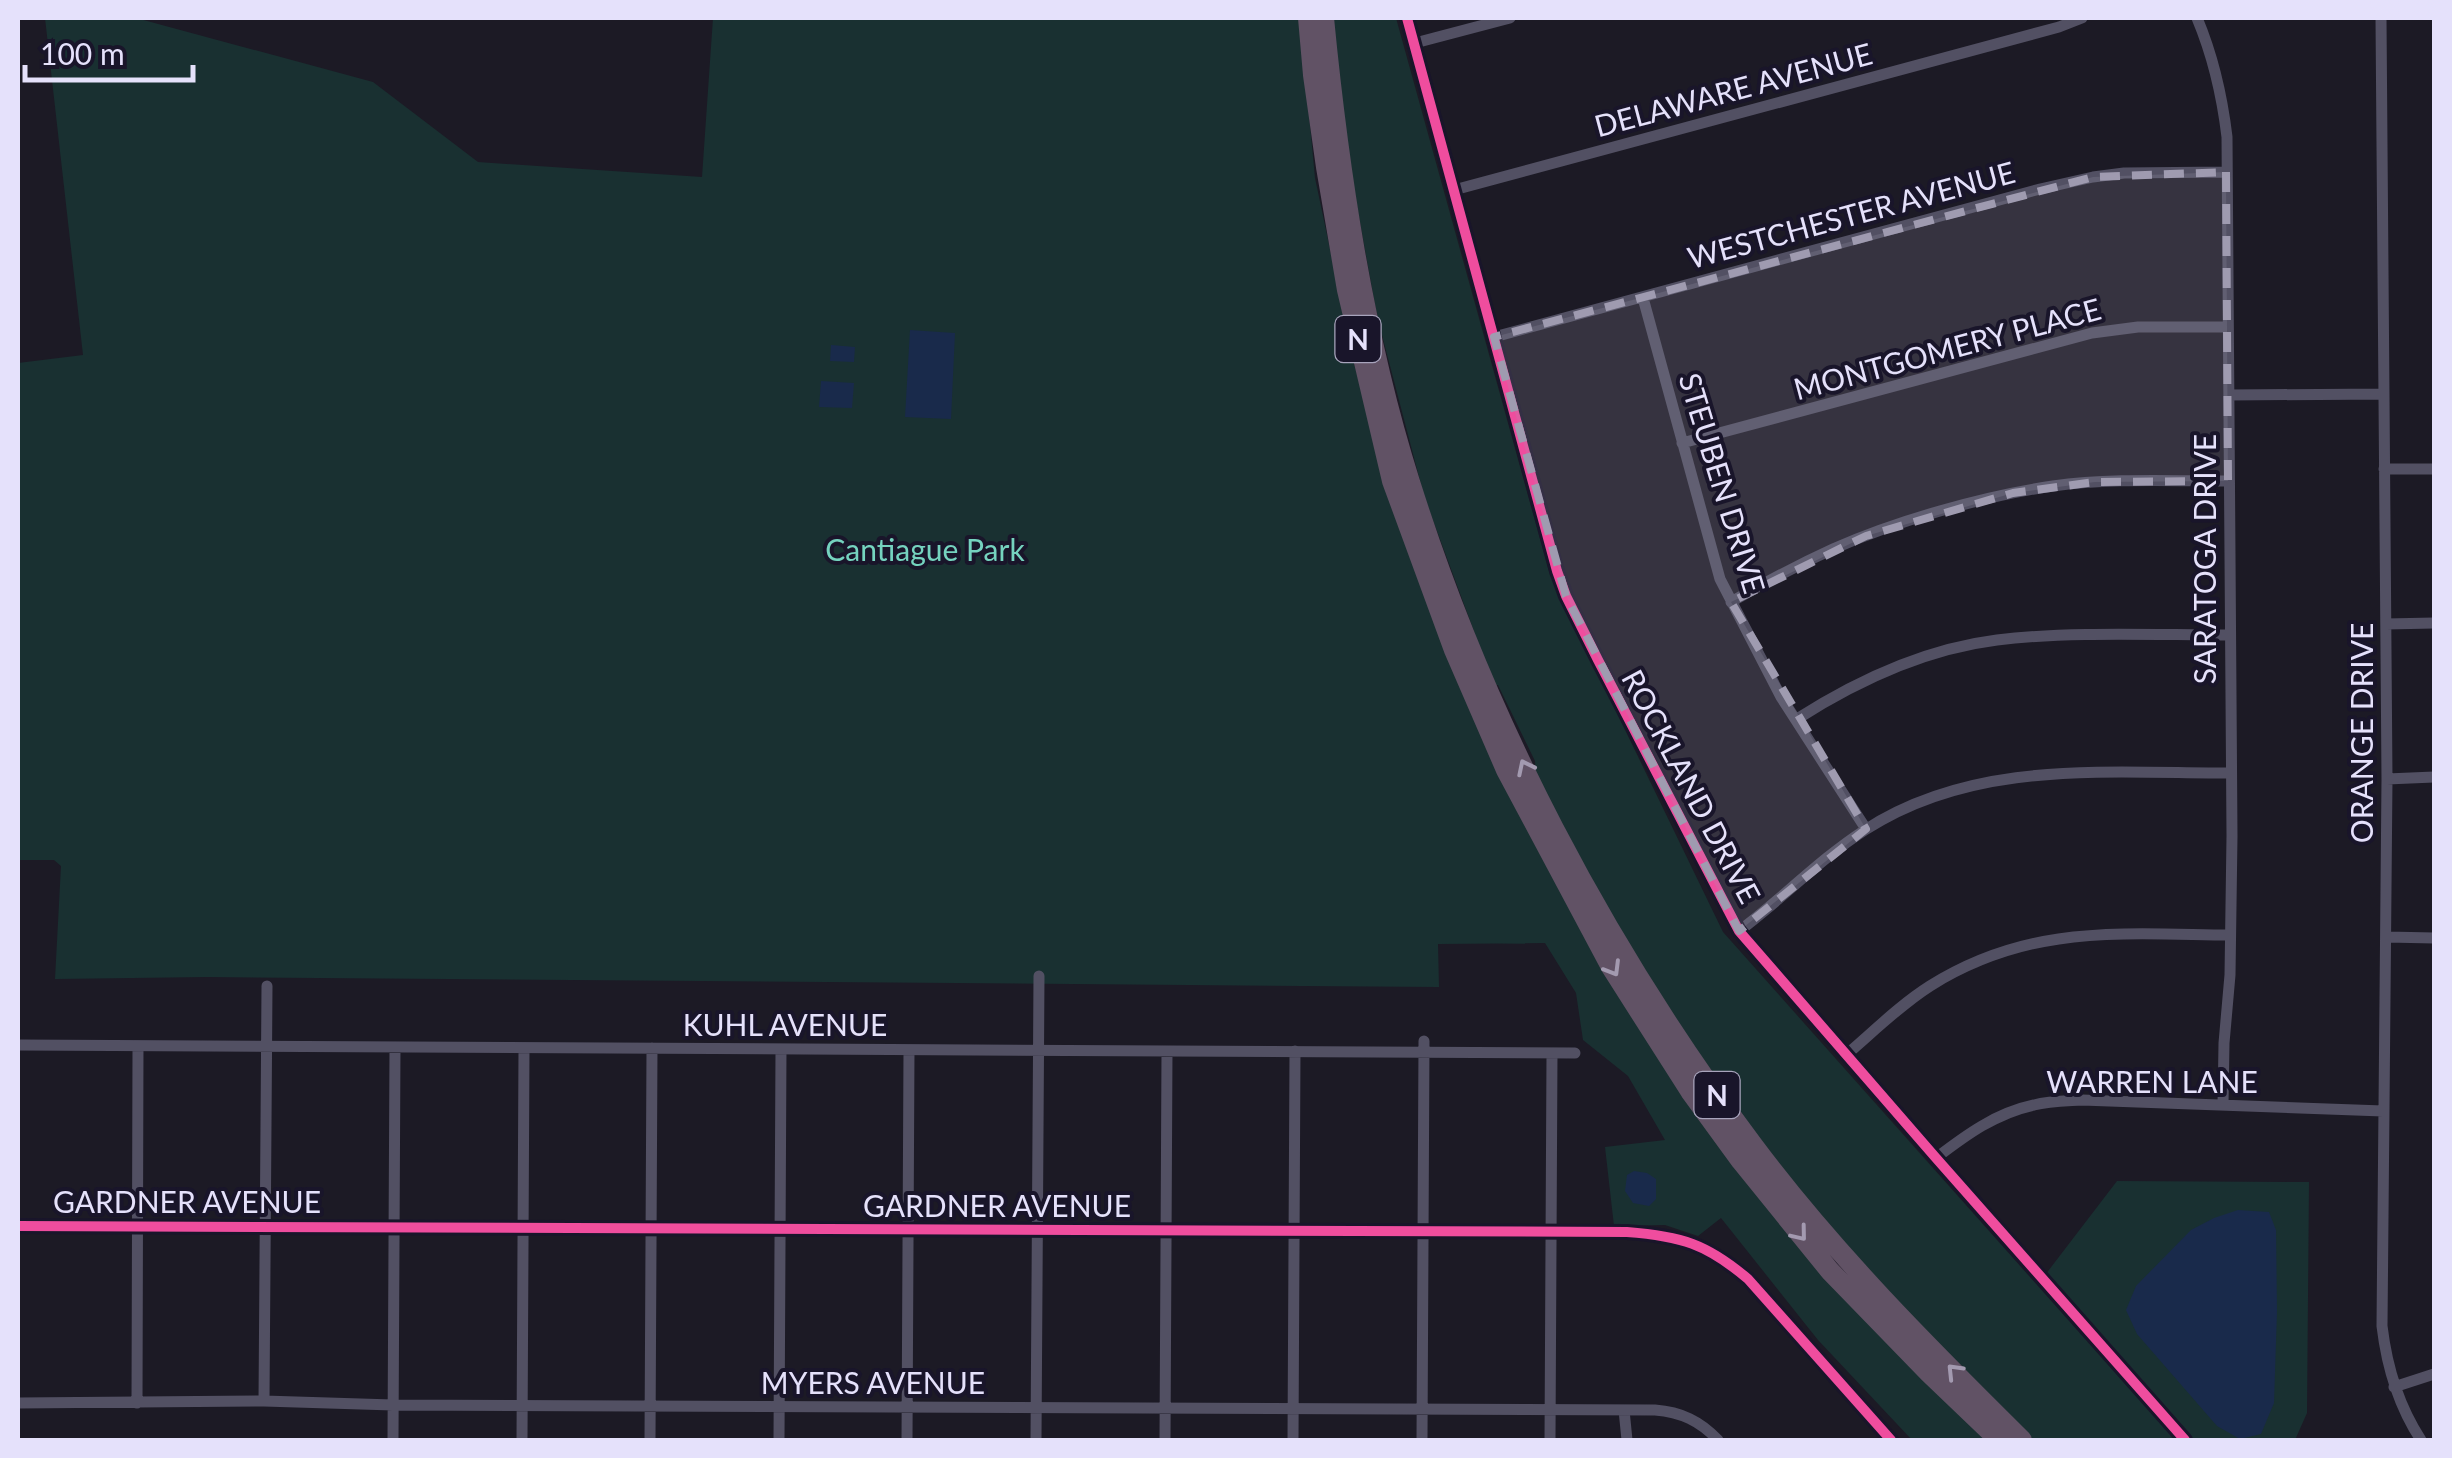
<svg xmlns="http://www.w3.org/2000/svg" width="2452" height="1458" viewBox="0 0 2452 1458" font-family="Lato,sans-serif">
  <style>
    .green { fill: #193031 }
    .water { fill: #192a4b }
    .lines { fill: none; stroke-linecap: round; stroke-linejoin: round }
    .street { stroke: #525063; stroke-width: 11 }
    .highway { stroke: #615265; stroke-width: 20 }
    .cycleway-casing { stroke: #19152a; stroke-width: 16 }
    .cycleway { stroke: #ef4d9e; stroke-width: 10 }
    .oneway { stroke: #a39ab0 }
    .marked { fill: #9f9bb0; fill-opacity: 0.2; stroke: #9f9bb0; stroke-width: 8; stroke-dasharray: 20 12; stroke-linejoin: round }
    .labels { text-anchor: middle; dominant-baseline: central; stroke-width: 8; stroke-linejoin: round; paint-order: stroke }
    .shield { fill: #19152a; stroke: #a8a4bc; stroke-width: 2.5 }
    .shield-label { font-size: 28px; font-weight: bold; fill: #e5e1fb }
    .street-label { font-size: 30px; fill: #e5e1fb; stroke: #19152a }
    .park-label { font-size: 30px; fill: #75d3bf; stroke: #19152a }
  </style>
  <rect width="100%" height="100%" fill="#1c1a25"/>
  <path class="green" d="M45,18H136L373,82L478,162L702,177L713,18H1300L1315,178L1354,363L1388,487L1475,634L1424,496L1377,316L1344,134L1331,18H1396L1550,575L1723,932L2175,1440H2033L1994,1405L1806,1202L1743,1121L1636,961L1536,776L1535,761L1498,685L1460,687L1494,759L1682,1088L1987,1440H1912L1818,1340L1721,1218L1698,1236L1665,1225L1614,1226L1605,1147L1665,1140L1628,1076L1583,1040L1576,993L1545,943L1438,944L1439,987L207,977L55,979L61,866L54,860H18V363L83,355Z
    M2117,1181L2309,1182L2307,1413L2295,1440H2185L2042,1279Z"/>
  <path class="water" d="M910,330L955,333L951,419L905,417Z
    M831,345L855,347L854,362L830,361Z
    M821,381L854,383L852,408L819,407Z
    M1634,1171L1647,1173L1656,1179V1199L1649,1206L1633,1203L1625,1191L1627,1175Z
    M2238,1210L2269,1212L2276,1230L2277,1311L2274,1403L2261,1434L2240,1439L2217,1426L2137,1334L2126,1310L2136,1286L2191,1230L2214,1218Z"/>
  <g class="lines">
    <path class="street" d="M1407,18L1557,571L1566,596L1598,660L1739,931L1936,1158L2185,1440
      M2197,18C2213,56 2222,95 2227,137L2232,836L2230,975L2224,1043L2223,1105
      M2381,18L2387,779L2382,1326C2387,1368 2398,1405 2421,1440
      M1415,43L1510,18
      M1454,190L2059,27L2082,18
      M1643,298L1720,579L1781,697L1866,829
      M1494,337L2040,189L2093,177L2124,173L2226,172
      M2229,395L2384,394
      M1682,443L2092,333L2138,327H2227
      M2384,469H2434
      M1731,602C1764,583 1798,565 1833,549C1896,521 1984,496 2053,486C2110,478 2170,481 2228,481
      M2386,624L2434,623
      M1797,719C1858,680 1924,649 1997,640C2072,631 2154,635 2230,635
      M2387,779L2434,777
      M1739,931C1782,899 1820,859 1865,830C1974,759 2107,773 2231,773
      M2387,937L2434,938
      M18,1045L1575,1053
      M1846,1055C1873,1032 1900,1005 1930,986C2029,924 2119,934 2230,935
      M1936,1158C1966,1135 1996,1113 2034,1105C2049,1101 2066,1101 2082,1100L2383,1111
      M18,1226L1627,1232C1681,1236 1707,1244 1748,1279L1891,1440
      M2394,1387L2434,1374
      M264,1401L267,986
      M18,1403L264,1401L393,1405L1655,1410C1681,1412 1700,1421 1718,1440
      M137,1403L138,1046
      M1624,1410L1627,1440
      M393,1440L395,1047
      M522,1440L524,1048
      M650,1440L652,1048
      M779,1440L781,1049
      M907,1440L909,1050
      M1036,1440L1039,976
      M1165,1440L1167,1051
      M1293,1440L1295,1051
      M1422,1440L1424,1041
      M1550,1440L1552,1053"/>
    <path class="highway" d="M1308,18L1313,75L1326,167L1347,290L1392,481L1454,650L1506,770L1611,967L1690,1091L1741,1161L1830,1271L1929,1373L1999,1440
      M1324,18C1339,172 1363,333 1410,482C1485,720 1604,946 1753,1145C1833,1252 1928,1347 2022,1440"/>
    <g class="cycleway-casing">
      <path id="cycleway" d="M1407,18L1557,571L1566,596L1598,660L1739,931L1936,1158L2185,1440
        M18,1226L1627,1232C1681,1236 1707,1244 1748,1279L1891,1440"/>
    </g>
    <use href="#cycleway" class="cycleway"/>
  </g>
  <defs><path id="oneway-chevron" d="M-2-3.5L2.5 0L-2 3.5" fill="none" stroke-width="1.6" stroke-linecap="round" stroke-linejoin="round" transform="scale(2.5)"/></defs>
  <g class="oneway">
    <use href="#oneway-chevron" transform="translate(1525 767) rotate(-116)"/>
    <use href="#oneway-chevron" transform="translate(1613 969) rotate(59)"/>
    <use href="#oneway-chevron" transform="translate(1800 1234) rotate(51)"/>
    <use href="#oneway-chevron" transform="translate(1954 1371) rotate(-134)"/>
  </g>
  <path class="marked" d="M2226,172L2228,481L2095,482L2013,493L1866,536L1731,602L1866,829L1739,931L1566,596L1494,337L2093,177Z"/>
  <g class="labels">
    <g class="shield">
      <rect x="1335.5" y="316" width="45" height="46" rx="8"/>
      <rect x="1694.5" y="1072" width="45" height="46" rx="8"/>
    </g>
    <g class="shield-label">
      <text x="1358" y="339">N</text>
      <text x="1717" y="1095">N</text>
    </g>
    <g class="street-label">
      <text transform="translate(1733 89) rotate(-15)">DELAWARE AVENUE</text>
      <text transform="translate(1851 214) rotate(-15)">WESTCHESTER AVENUE</text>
      <text transform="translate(1947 348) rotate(-15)">MONTGOMERY PLACE</text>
      <text transform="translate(1723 483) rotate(73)">STEUBEN DRIVE</text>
      <text transform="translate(2204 559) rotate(-90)">SARATOGA DRIVE</text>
      <text transform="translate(2361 733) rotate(-90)">ORANGE DRIVE</text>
      <text transform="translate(1692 786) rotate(62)">ROCKLAND DRIVE</text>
      <text x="785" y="1024">KUHL AVENUE</text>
      <text x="2152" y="1081">WARREN LANE</text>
      <text x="187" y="1201">GARDNER AVENUE</text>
      <text x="997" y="1205">GARDNER AVENUE</text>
      <text x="873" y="1382">MYERS AVENUE</text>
    </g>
    <g class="park-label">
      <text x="925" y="549">Cantiague Park</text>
    </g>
  </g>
  <rect width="2452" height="1458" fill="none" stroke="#e5e1fb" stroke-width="40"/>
  <path d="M25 65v15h168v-15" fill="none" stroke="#e5e1fb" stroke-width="5"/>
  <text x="40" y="65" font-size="30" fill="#e5e1fb" stroke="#19152a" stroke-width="8" paint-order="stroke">100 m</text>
</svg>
